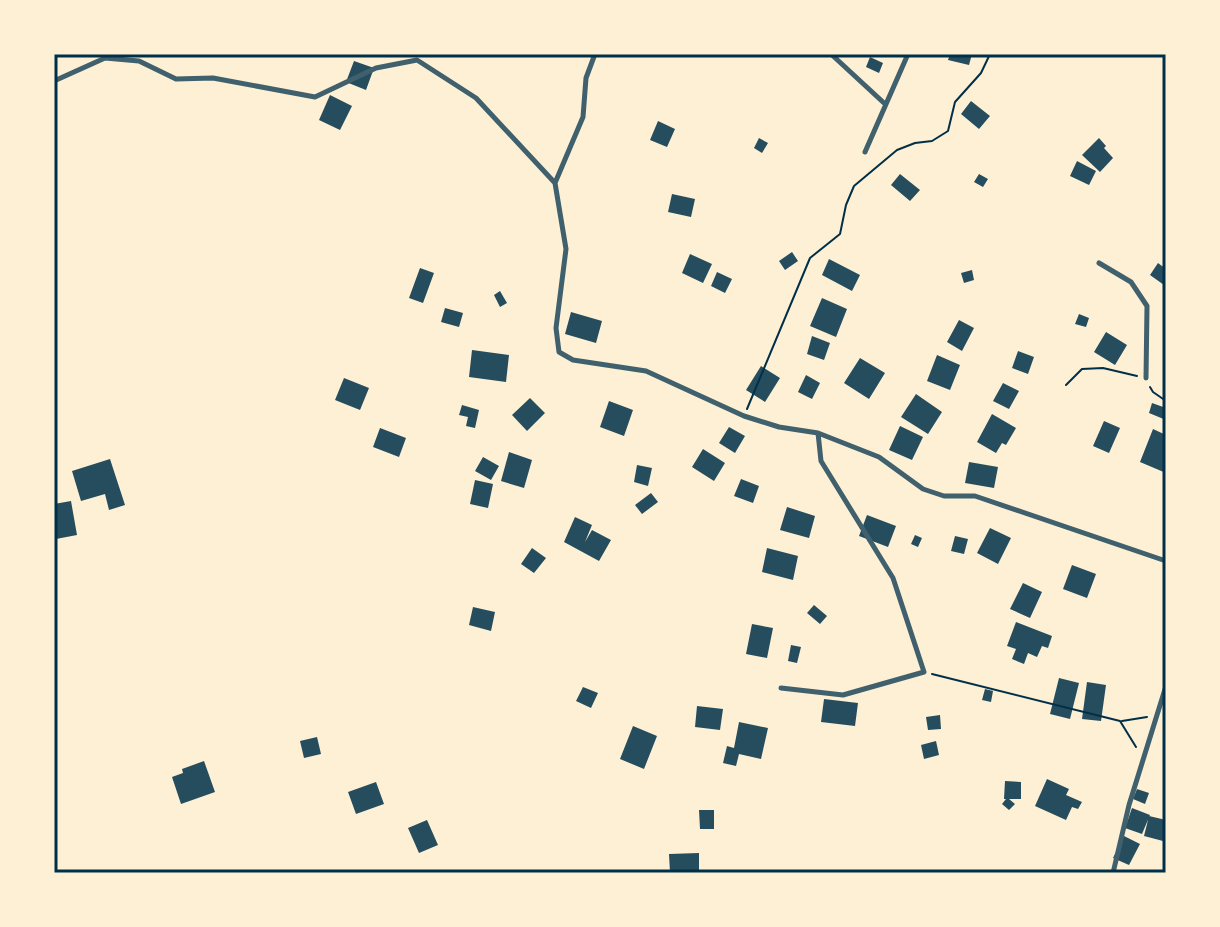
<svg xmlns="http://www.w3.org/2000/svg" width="1220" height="927" viewBox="0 0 1220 927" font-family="Signika,sans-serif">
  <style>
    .building { fill: #264d5e }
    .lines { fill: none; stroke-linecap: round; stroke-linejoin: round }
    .path { stroke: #003049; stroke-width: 2 }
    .minor { stroke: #3f606c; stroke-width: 5 }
    .neatline { fill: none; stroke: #003049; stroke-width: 3 }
  </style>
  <rect width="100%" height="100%" fill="#fdf0d5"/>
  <path class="building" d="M950,54H972L969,65L948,60Z
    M870,57L883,63L879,73L866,67Z
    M354,61L374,68L366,90L346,82Z
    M330,95L352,106L340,130L319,120Z
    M971,101L990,116L979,129L961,114Z
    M658,121L675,129L667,147L650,140Z
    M759,138L768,143L762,153L754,148Z
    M1099,138L1106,146L1104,148L1113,158L1100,172L1082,155Z
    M1077,161L1096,171L1089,185L1070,176Z
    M900,174L920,190L910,201L891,185Z
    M979,174L988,179L983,187L974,182Z
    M672,194L695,199L691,217L668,212Z
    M792,252L798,261L785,270L779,261Z
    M690,254L712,264L703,283L682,273Z
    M829,259L860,275L852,291L822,275Z
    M1158,263L1166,269L1164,285L1150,275Z
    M420,268L434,273L423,303L409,298Z
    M972,270L974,280L964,283L961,273Z
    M717,272L732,279L725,293L711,286Z
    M500,291L507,303L500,307L494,295Z
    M822,298L847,309L836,337L810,326Z
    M445,308L463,313L459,327L441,322Z
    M571,312L602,321L596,343L565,334Z
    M1079,314L1089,318L1086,327L1075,324Z
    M959,320L974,328L962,351L947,342Z
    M1106,332L1127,345L1115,365L1094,352Z
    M812,336L830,343L824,360L807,354Z
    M472,350L509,355L506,382L469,377Z
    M1018,351L1034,357L1028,374L1012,368Z
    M937,355L960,365L950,390L927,381Z
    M860,358L885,373L869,399L844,383Z
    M761,366L780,378L765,402L746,390Z
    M806,375L820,383L812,399L798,392Z
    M344,378L369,388L360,410L335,400Z
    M1003,383L1019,391L1009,409L993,401Z
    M916,394L942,412L928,434L901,417Z
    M530,398L545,413L527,431L512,415Z
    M609,401L633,410L624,436L600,427Z
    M1152,403L1166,408V420L1149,413Z
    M462,405L479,410L475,428L466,426L468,417L459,415Z
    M992,414L1016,428L1006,445L1002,443L996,453L977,442Z
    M1104,421L1120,428L1109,453L1093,446Z
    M900,426L923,437L912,460L889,450Z
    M729,427L745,436L735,453L719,443Z
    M380,428L406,438L399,457L373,447Z
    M1153,429L1166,435V473L1140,462Z
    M703,449L725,463L714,481L692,467Z
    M509,452L532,460L524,488L501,481Z
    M483,457L499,466L491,480L475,471Z
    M110,459L125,505L109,510L105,494L81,501L72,471Z
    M969,462L998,467L994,488L965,483Z
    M637,465L652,468L648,486L634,482Z
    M741,479L759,486L753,503L734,496Z
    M475,480L493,484L488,508L470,504Z
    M651,493L658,502L642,514L635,505Z
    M71,501L77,535L56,539L54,504Z
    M787,507L815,516L809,538L780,530Z
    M867,515L896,526L888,547L859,536Z
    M575,517L592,525L585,542L592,530L611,540L599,561L564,542Z
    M990,528L1011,538L998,564L977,553Z
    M915,535L922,538L918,547L911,544Z
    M955,536L968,539L964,554L951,551Z
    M532,548L546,558L534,573L521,564Z
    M767,548L798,556L793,580L762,572Z
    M1072,565L1096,574L1087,598L1063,589Z
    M1023,583L1042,592L1030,618L1010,609Z
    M814,605L827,616L820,624L807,613Z
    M473,607L495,612L491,631L469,625Z
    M1016,622L1052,636L1048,648L1042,646L1037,657L1028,653L1024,664L1012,659L1016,649L1007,646Z
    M752,624L773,628L767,658L746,654Z
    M791,645L801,647L797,663L788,661Z
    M1059,678L1079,683L1070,719L1050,714Z
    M1087,682L1106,685L1101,721L1082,719Z
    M583,687L598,693L591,708L576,701Z
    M985,689L993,691L991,702L982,700Z
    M824,699L858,703L855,726L821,722Z
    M697,706L723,709L720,730L695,727Z
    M940,715L941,729L928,730L926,717Z
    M739,722L768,728L761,759L739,754L736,766L723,763L727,746L734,748Z
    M633,726L657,736L644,769L620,759Z
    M317,737L321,754L304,758L300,741Z
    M936,741L939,755L924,759L921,745Z
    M204,761L215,792L181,804L172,777L183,773L182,769Z
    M1047,779L1069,789L1066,795L1082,802L1078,809L1072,807L1066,820L1035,806Z
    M1005,781L1021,782V799H1009L1015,804L1009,810L1002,804L1006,799H1004Z
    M376,782L384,804L356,814L348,792Z
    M1137,789L1149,793L1145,804L1133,799Z
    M1132,808L1150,815L1142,834L1125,828Z
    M699,810H714V829H700Z
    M1149,816L1166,820L1163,841L1144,836Z
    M427,820L438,845L419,853L408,828Z
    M1124,836L1140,844L1129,865L1113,858Z
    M699,853V873H670L669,854Z"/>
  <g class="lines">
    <path class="path" d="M1066,385L1082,369L1103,368L1137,376
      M1150,387L1153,392L1166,401
      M747,409L810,258L840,234L846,205L854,186L897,150L915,143L932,141L948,131L955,102L981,73L990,54
      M932,674L1120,721L1136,747
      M1122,721L1147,717"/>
    <path class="minor" d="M595,54L586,78L583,117L555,183L566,249L556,328L559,352L573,360L646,371L744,416L779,427L818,433L879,457L923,489L944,496H975L1166,561
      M831,54L884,103
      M54,81L105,58L139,61L176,79L213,78L315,97L376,68L417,60L476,98L555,183
      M865,152L908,54
      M1099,263L1131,282L1147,306L1146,378
      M781,688L843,695L924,672L893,578L821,461L818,433
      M1113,873L1129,805L1166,686"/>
  </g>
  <rect width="1220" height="927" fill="none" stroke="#fdf0d5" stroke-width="112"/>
  <rect x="56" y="56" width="1108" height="815" class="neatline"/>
</svg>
